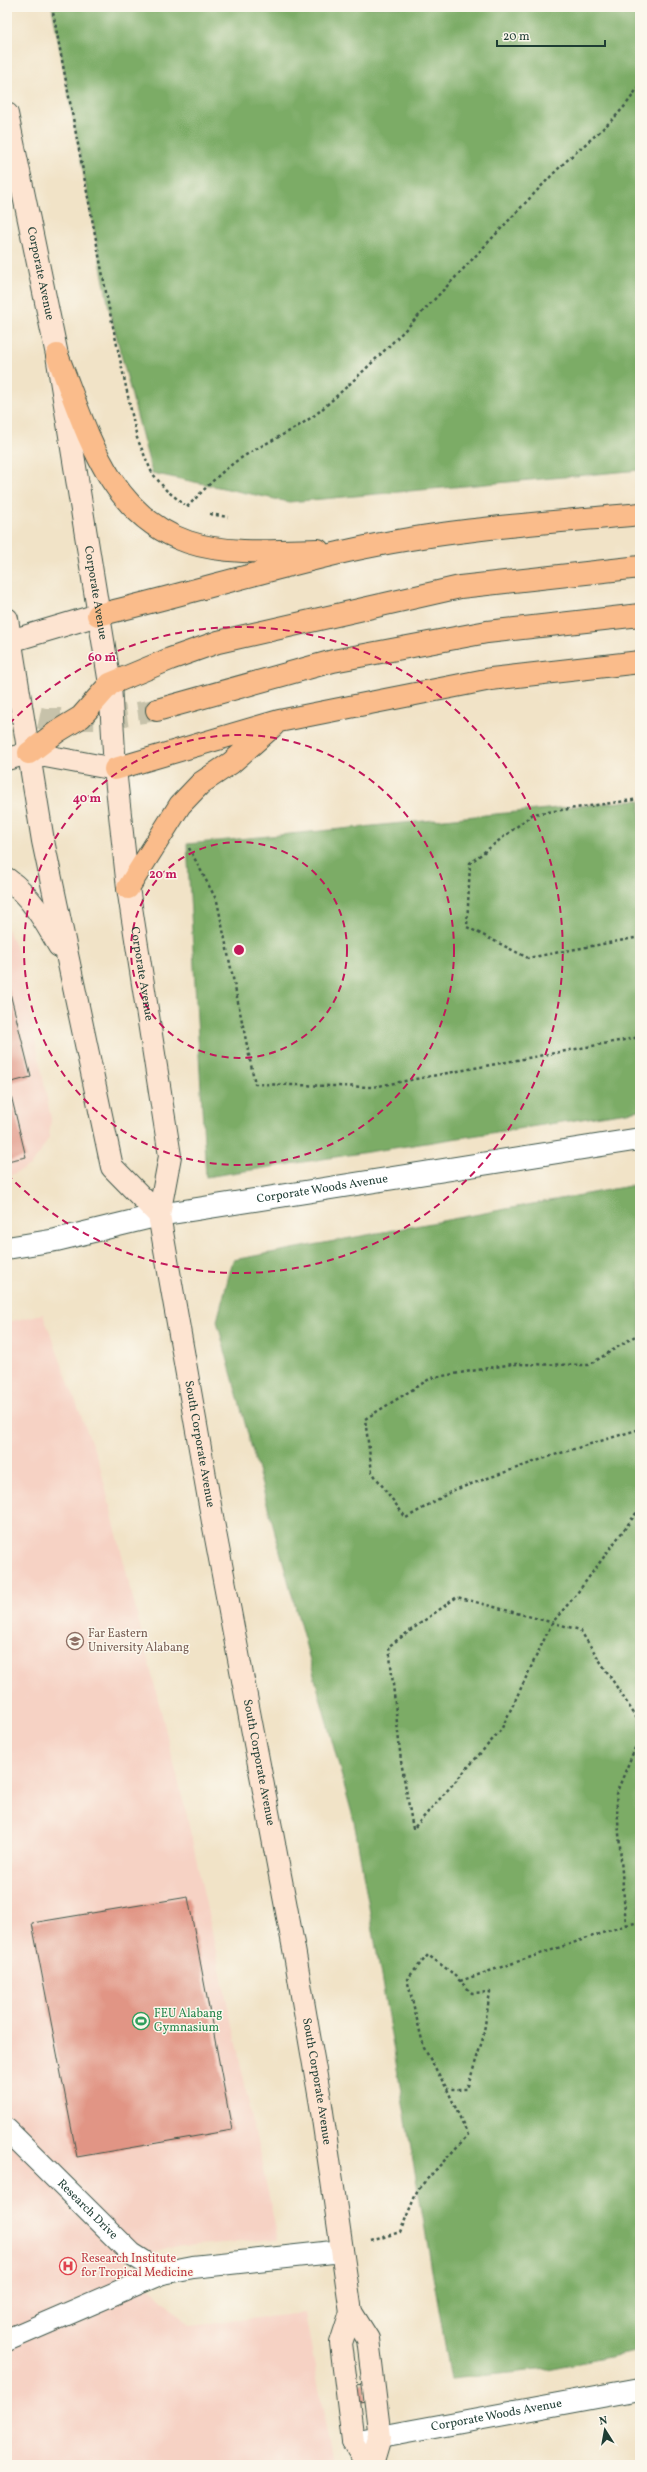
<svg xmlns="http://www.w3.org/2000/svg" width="647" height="2472" viewBox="0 0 647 2472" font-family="Vollkorn,serif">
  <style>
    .built { fill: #f6d2c4 }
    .forest { fill: #7bac66; stroke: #4d744d }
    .building { fill: #e19585 }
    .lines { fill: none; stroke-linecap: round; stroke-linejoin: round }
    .highway-tunnel { stroke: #c7c2aa; stroke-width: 22; stroke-dasharray: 22 11; stroke-linecap: butt }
    .street-casing { stroke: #3e564a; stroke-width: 24 }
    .secondary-casing { stroke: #3e564a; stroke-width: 24 }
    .highway-casing { stroke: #3e564a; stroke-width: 24 }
    .path { stroke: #3e564a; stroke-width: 2.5; stroke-dasharray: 3 3; stroke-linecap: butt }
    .street { stroke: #fff; stroke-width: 22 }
    .secondary { stroke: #fde4d1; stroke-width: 22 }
    .highway { stroke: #fabc8b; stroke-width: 22 }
    .ring { fill: none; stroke: #c2185b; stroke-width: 2; stroke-dasharray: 7 5 }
    .labels { text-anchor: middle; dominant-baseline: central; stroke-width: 3; stroke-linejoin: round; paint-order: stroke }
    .street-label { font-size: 12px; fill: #1f3d34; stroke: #fbf7ec }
    .education-label { font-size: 12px; fill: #785e54; stroke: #fbf7ec; text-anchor: start }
    .leisure-label { font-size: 12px; fill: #27864d; stroke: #fbf7ec; text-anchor: start }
    .health-label { font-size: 12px; fill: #be3a42; stroke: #fbf7ec; text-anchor: start }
    .centre { fill: #c2185b; stroke: #fbf7ec; stroke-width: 2 }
    .ring-label { font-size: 12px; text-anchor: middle; font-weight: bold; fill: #c2185b; stroke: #fbf7ec; stroke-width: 3; stroke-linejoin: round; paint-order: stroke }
  </style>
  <rect width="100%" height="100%" fill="#fbf7ec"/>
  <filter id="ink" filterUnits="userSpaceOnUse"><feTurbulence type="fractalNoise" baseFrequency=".025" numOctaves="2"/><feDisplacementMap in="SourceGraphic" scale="8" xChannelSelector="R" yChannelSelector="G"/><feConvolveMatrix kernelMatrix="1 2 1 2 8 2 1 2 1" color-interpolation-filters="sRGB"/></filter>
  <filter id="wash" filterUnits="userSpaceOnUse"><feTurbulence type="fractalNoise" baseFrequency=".012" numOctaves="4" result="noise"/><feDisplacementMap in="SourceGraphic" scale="16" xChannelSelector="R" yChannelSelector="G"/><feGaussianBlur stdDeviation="0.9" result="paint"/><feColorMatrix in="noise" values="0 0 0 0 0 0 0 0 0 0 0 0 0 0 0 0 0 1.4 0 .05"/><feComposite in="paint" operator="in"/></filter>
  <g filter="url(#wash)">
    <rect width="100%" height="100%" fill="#f1e3c7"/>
    <path class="built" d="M7,928L19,955L51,1119L49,1137L40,1153L30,1166L7,1177Z
      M43,1314L100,1466L187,1816L278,2239L170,2247L124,2262L189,2325L305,2313L333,2465H7V1322Z"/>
    <path class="forest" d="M52,7H640V470L289,502L152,473L109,308Z
      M640,800V1110L206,1177L187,844Z
      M640,1184V2351L548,2369L451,2379L354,1821L217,1321L233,1260Z"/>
    <g id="blocks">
      <path class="building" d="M8,985L31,1077L8,1083L26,1157L7,1161Z
        M188,1897L232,2130L77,2157L32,1923Z
        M365,2384L367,2401L358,2402L355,2385Z"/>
    </g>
  </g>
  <g filter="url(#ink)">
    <use href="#blocks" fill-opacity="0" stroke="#3e564a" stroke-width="1"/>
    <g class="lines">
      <path class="highway-tunnel" d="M7,711L45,719H97L157,710"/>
      <g class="street-casing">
        <g id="street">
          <path id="s1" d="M7,1248L56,1240L159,1215L640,1139"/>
          <path id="s2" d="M7,2130L132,2254L162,2273"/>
          <path d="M7,2340L162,2273L193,2267L342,2251"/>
          <path id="s3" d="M353,2442L640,2389"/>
        </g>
      </g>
      <g class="secondary-casing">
        <g id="secondary">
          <path id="s4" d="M7,114L57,355L110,684L115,769L128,888L170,1156L159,1215L213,1522L294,1949L321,2105L351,2312L368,2339L380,2438L372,2465"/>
          <path d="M7,619L43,841L112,1167L159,1215"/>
          <path d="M7,642L98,615"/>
          <path d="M7,759L29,753L115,769"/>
          <path d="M7,879C31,896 45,921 59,946"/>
          <path d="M351,2312L341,2343L353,2442L368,2465"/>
        </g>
      </g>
      <g class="highway-casing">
        <path id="highway" d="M57,355C86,427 106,514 188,542C226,555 278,551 318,550
          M98,615C183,595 267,569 352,550C446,529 545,523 640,514
          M157,710L333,661L487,632L640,615
          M29,753L58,731L81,717L110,684L170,659L218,642L460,587L640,567
          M115,769L279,721L491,679L640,662
          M128,888L180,805L201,783L231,763L273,726"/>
      </g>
      <path class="path" d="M52,7L109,308L137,438L152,473L166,490L185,505
        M187,507C203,491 219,473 238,460C265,442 296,431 321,410C405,336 478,251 556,171C583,143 622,119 640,83
        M210,514L228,517
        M640,799L533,814L470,863L467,927L528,958L640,937
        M189,848L217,901L255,1084L373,1087L640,1037
        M640,1333L589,1365L512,1364L431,1378L365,1419L372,1472L406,1518L454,1490L551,1456L640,1429
        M640,1508L575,1596L552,1623L501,1730L413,1829L401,1761L389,1646L457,1597L580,1630L640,1723
        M626,1925L640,1922
        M460,1981L626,1925L616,1794L640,1736
        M371,2241L400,2232L418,2189L468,2135L447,2089L424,2048L407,1979L428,1955L451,1972L472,1993L490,1992L483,2038L467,2089H447"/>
      <use href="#street" class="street"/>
      <use href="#secondary" class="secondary"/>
      <use href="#highway" class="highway"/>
    </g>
  </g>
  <g class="ring">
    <circle cx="239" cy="950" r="108"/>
    <circle cx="239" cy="950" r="215"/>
    <path d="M9 724A323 323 0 1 1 9 1176"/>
  </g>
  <defs>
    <g id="university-ring" transform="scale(0.9)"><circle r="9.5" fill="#fbf7ec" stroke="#8d6e63" stroke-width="1.5"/><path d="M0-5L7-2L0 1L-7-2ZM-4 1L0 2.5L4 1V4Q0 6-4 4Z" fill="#8d6e63"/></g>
    <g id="stadium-ring" transform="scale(0.9)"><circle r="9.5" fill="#fbf7ec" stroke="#2e9e5b" stroke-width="1.5"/><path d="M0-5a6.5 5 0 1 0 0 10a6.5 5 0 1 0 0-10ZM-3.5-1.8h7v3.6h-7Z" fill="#2e9e5b"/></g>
    <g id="hospital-ring" transform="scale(0.9)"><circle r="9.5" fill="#fbf7ec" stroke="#e0444e" stroke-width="1.5"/><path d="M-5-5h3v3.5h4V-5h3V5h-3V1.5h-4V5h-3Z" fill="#e0444e"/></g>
  </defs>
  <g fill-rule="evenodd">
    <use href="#university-ring" x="75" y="1641"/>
    <use href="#stadium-ring" x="141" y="2021"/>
    <use href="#hospital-ring" x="68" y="2266"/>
  </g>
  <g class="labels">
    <g class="street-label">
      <text stroke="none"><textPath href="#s4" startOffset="163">Corporate Avenue</textPath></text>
      <text stroke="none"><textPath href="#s4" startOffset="487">Corporate Avenue</textPath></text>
      <text stroke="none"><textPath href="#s4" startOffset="871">Corporate Avenue</textPath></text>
      <text stroke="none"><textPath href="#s1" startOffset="321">Corporate Woods Avenue</textPath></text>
      <text stroke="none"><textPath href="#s4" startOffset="1348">South Corporate Avenue</textPath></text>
      <text stroke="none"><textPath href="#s4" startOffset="1672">South Corporate Avenue</textPath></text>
      <text stroke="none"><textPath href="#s4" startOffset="1996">South Corporate Avenue</textPath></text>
      <text stroke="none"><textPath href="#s2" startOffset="113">Research Drive</textPath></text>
      <text stroke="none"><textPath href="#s3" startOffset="146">Corporate Woods Avenue</textPath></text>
    </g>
    <g class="education-label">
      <text x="88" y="1634">Far Eastern<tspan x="88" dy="14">University Alabang</tspan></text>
    </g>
    <g class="leisure-label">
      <text x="154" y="2014">FEU Alabang<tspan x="154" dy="14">Gymnasium</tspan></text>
    </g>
    <g class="health-label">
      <text x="81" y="2259">Research Institute<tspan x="81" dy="14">for Tropical Medicine</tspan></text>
    </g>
  </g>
  <circle cx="239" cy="950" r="6" class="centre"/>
  <g class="ring-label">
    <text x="102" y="661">60 m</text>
    <text x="87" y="802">40 m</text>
    <text x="163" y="878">20 m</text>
  </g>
  <rect width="647" height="2472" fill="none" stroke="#fbf7ec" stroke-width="24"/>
  <g transform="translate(605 2430) rotate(349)" stroke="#fbf7ec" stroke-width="3" paint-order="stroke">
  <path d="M0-3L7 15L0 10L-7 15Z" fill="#1f3d34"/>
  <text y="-6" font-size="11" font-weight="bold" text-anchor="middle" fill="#1f3d34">N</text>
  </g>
  <path d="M497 40v6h108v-6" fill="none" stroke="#1f3d34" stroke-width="2"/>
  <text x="503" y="40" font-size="12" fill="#1f3d34" stroke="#fbf7ec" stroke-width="3" paint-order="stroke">20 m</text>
</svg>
